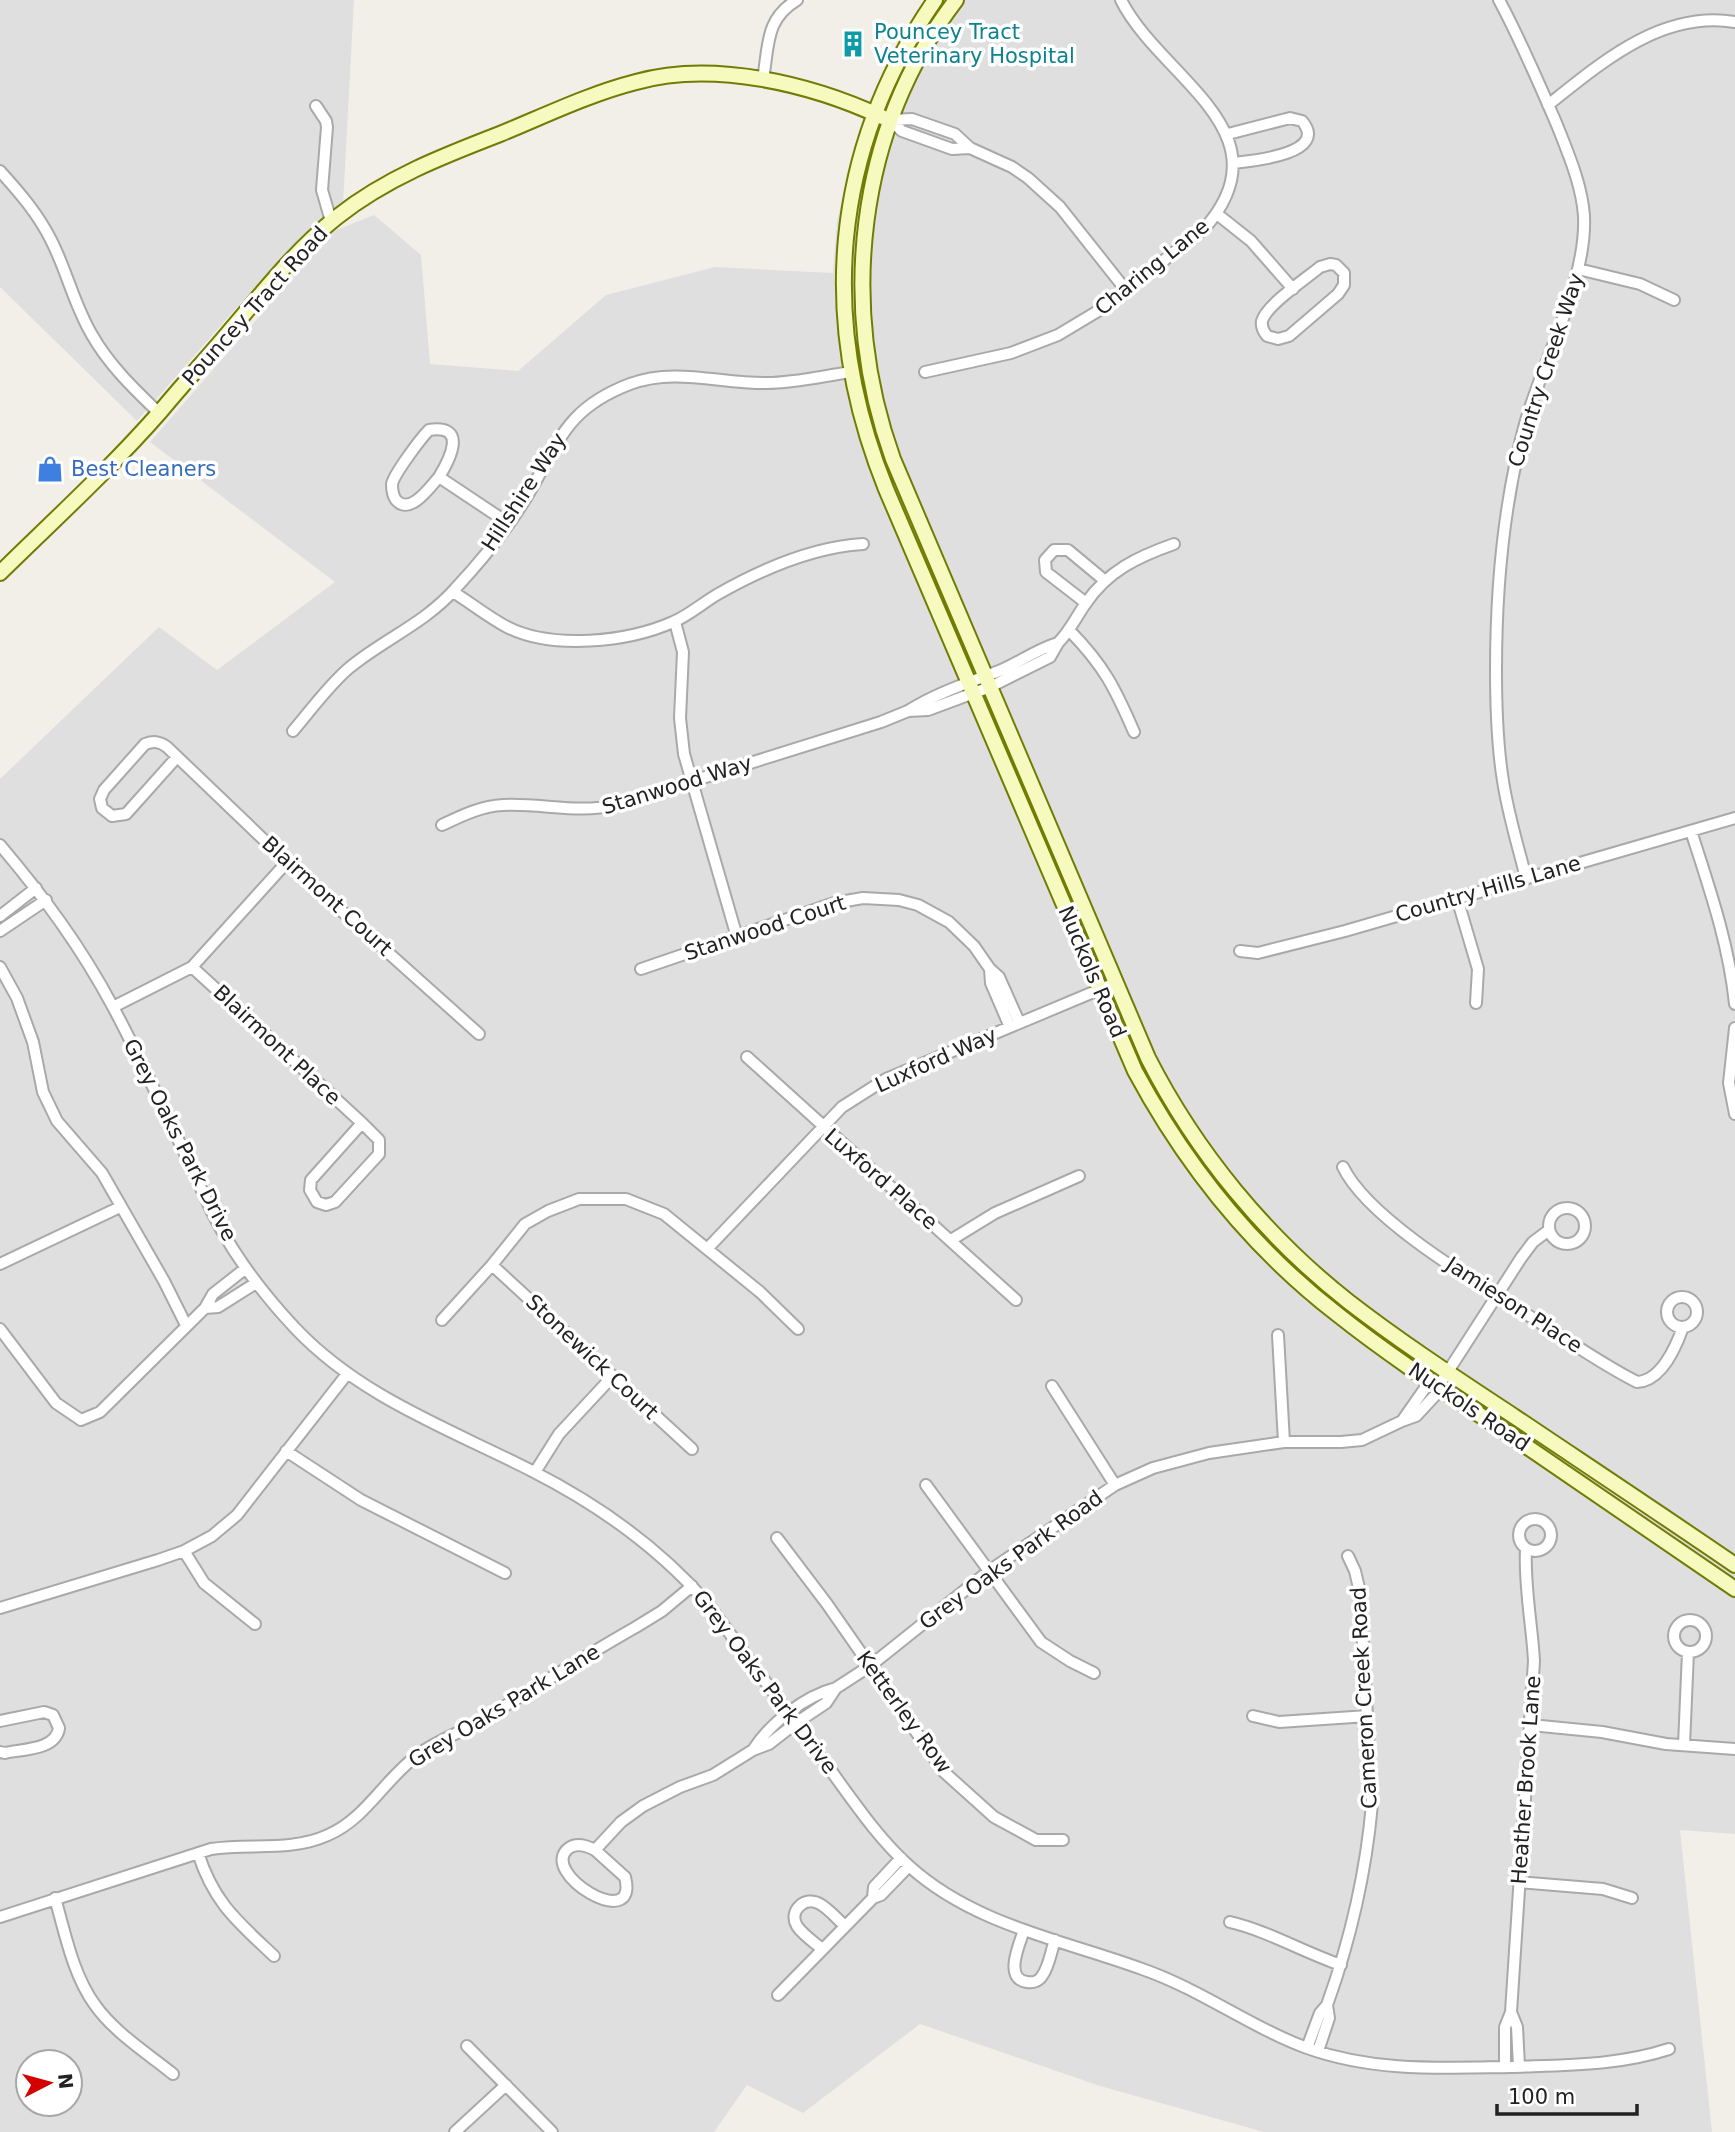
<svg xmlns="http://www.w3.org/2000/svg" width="1735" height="2132" viewBox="0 0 1735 2132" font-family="'DejaVu Sans',sans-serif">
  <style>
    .residential { fill: #e0dfdf; fill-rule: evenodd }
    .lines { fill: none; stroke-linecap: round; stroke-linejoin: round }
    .street-casing { stroke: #a9a9a9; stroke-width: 14 }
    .secondary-casing { stroke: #707d05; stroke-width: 18 }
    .street { stroke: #fff; stroke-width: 10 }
    .secondary { stroke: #f7fabf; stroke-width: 14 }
    .labels { text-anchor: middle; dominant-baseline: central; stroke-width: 7; stroke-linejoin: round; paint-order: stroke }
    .culture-label { font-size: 21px; fill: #0d838f; stroke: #fff; text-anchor: start }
    .street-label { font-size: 21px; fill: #222; stroke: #fff }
    .shop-label { font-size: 21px; fill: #366cbe; stroke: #fff; text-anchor: start }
  </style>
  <rect width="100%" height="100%" fill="#f2efe9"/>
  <path class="residential" d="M0,0H354L343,204L267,273L137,421L0,287Z
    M926,0H1735V1834L1680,1830L1712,2132H1264L1100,2086L920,2024L803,2113L747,2085L714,2132H0V779L159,627L217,670L335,582L150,442L334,231L374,215L421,255L430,364L518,371L606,295L715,267L833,273L837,221L853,156L881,77L917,12ZM28,2062H70V2104H28Z"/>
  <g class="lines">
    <g class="street-casing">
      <path id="street" d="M1499,0C1521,41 1539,83 1557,125C1568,153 1582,185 1584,216C1587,281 1543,360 1525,424C1503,505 1496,586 1496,670C1496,707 1497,744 1503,781C1508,814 1518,846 1526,878
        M763,79C769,45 765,19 797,0
        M1548,105C1602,62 1662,10 1735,22
        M316,106L326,121L327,127L322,190L331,221
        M890,120L912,119L955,134L970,148L1012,167L1028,178L1060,207L1125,289
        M890,120L902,131L952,149L970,148
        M1228,134L1290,118L1302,121C1330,154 1251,161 1233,163
        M0,171C20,193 38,214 51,240C67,271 74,305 92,335C109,365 134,389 159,413
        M1217,214L1251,241L1293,289
        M1330,264L1336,265L1344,273V285L1338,294L1289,336L1278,339L1267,336C1263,331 1261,327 1262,321C1266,305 1307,278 1320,267Z
        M1578,269L1640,284L1674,300
        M925,372L1011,353L1058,335L1103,308L1204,229C1290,132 1160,78 1121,0
        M439,477C430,487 410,516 396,500C393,496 392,489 392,484C394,474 421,438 429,430C468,424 450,459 439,477L508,523
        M453,592C471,603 488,617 507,627C552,650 628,642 673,622C688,616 704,602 718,594C762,569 812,547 863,544
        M1086,603L1046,572L1045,560L1054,550H1068L1104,580
        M675,622L683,652L680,718L684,754L737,937
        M1070,631C1104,666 1115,688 1134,732
        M1058,643L1050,657L990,687L928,710L908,711C936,693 968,683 999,671C1019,663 1037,649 1058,643Z
        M1058,643C1070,631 1076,617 1086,603C1108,571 1137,557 1174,544
        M293,731C311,710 328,686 349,668C384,639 424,624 455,589C482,560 509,527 529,493C560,440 567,408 630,384C675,367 721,384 767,383C794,383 823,376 851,372
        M177,757L126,814L112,816L102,808L100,799L104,790L145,744C153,741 159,741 167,747L287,862L479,1034
        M442,825C461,816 481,806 503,805C542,803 578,814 616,805L881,722L908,711
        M1691,831C1709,887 1729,944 1735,1004
        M0,845C44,897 81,947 113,1007C141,1059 165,1113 191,1166C201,1187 209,1209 221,1229C241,1265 267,1298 295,1328C360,1397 450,1429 532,1471C597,1504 659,1548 707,1603C747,1656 786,1710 826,1764C852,1799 876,1836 909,1866C974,1925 1063,1940 1142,1969C1200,1989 1250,2027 1307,2048C1374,2072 1441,2068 1511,2067C1565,2065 1617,2066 1669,2049
        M1457,898L1478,969L1476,1003
        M0,916L36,888
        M0,931L46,900
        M1240,951L1258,953L1345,931L1735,818
        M0,967L17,998L33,1042L43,1092L57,1121L102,1173L164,1281L186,1325
        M192,967L362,1123L311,1180L310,1190L317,1202L326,1205L335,1202L379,1154V1140L362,1123
        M641,969L834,903L863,898L899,900L918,905L949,922L974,946L990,969L999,977L1019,1022
        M990,969L991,983L1010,1027
        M113,1007L192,967L287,862
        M1735,1028L1729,1083L1735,1114
        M747,1057L1016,1300
        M1343,1167C1370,1223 1491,1291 1545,1326C1575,1345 1605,1366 1637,1382C1661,1381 1676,1347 1683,1327
        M1549 1226a18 18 0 1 1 36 0a18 18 0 1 1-36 0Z
        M951,1240L995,1213L1079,1176
        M707,1249L842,1107L886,1079L1115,983
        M0,1264L120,1207
        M492,1265L692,1449
        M246,1268L213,1294L205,1308L218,1307L256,1283
        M1667 1312a15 15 0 1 1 30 0a15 15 0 1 1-30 0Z
        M442,1320L492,1265L525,1224L548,1211L579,1199H626L664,1214L760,1292L798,1329
        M0,1329L56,1403L81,1420L100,1412L205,1308
        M1278,1335L1284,1442
        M1430,1381L1402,1421L1416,1416L1441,1389
        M1052,1386L1115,1485
        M1438,1387L1521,1258L1533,1242L1549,1230
        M286,1451L361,1500L505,1573
        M535,1472L559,1434L612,1377
        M926,1485L1041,1642L1070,1661L1094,1673
        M1519 1535a16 16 0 1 1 32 0a16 16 0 1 1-32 0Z
        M777,1538L827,1604L944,1772L994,1817L1036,1840H1063
        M184,1551L204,1583L255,1624
        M0,1608L158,1560L184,1551L212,1536L237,1515L347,1374
        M1674 1636a16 16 0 1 1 32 0a16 16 0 1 1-32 0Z
        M836,1688L870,1666L989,1571L1115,1485L1153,1468L1209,1453L1284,1442H1341L1362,1440L1402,1421
        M1253,1716L1279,1722L1368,1716
        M0,1721L44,1712L53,1715L59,1728C56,1750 23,1749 5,1753L0,1752
        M1531,1725L1602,1732L1666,1744L1735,1749
        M1684,1745L1688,1652
        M595,1850L625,1877C640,1935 536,1872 569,1848C577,1842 587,1846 595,1850L621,1822L643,1806L680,1787L713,1775L753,1750L769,1744L796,1723L826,1703L836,1688C805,1696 770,1723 753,1750
        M198,1853C214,1903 237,1921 274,1956
        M1519,1882L1603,1889L1632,1898
        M55,1898C65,1933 73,1975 95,2005C114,2032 147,2053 173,2074
        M873,1898L874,1887L901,1858
        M0,1917L211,1849C250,1843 291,1852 328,1835C367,1818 385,1778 419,1754C438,1740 460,1733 480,1721C532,1690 583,1657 636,1627L662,1611L692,1586
        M1230,1922C1268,1931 1303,1952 1341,1965
        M1024,1930C1020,1943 1003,1979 1027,1982C1033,1983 1039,1981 1042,1976C1049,1967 1051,1951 1055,1940
        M822,1949C814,1942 803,1935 797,1926C788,1911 805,1895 820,1904C829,1909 837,1919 845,1926
        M778,1995L873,1898L881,1895L909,1866
        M1327,2005C1350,1941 1366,1872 1372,1804L1360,1592L1355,1571L1348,1556
        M1511,2012L1534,1661C1532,1624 1524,1586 1526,1549
        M467,2046L552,2132
        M1307,2048L1320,2013L1327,2005L1329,2018L1318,2051
        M1505,2067V2027L1511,2012L1517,2027L1519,2066
        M455,2132L506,2085"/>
    </g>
    <g class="secondary-casing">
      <path id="secondary" d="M935,0C831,151 818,321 886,489L1135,1071C1185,1164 1253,1249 1337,1314C1391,1357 1450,1395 1507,1433C1583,1485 1659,1537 1735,1589
        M956,0C856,131 838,307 893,459L1148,1058C1196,1152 1266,1237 1349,1302C1402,1343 1459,1380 1515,1417C1588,1466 1662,1515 1735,1565
        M0,573C54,520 110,469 160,412C184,383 210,355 234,326C266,288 298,248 337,217C386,178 443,156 500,134C544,116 589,94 636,82C713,60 811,84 882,117"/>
    </g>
    <use href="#street" class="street"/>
    <use href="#secondary" class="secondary"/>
  </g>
  <defs>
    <g id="building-bare" transform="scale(2.1)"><path d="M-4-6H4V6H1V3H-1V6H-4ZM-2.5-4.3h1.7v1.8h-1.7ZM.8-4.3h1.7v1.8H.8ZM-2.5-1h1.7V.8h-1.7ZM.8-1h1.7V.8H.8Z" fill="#0f9aa8" stroke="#fff" stroke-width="2.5" paint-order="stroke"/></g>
    <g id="shop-bare" transform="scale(2.1)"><path d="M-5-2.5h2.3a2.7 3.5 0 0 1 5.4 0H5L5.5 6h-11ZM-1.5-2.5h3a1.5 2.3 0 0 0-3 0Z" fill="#3f7fe0" stroke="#fff" stroke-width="2.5" paint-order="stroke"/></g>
  </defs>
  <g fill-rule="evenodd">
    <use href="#building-bare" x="853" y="44"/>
    <use href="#shop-bare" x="50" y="469"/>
  </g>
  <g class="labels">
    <g class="culture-label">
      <text x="874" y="32">Pouncey Tract<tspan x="874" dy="24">Veterinary Hospital</tspan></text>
    </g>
    <g class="street-label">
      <text transform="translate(1152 267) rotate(-39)">Charing Lane</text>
      <text transform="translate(255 306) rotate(-48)">Pouncey Tract Road</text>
      <text transform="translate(1546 370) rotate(-72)">Country Creek Way</text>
      <text transform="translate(524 492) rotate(-57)">Hillshire Way</text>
      <text transform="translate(677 785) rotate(-17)">Stanwood Way</text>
      <text transform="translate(1488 889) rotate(-16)">Country Hills Lane</text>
      <text transform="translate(327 896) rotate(42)">Blairmont Court</text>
      <text transform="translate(765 928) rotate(-18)">Stanwood Court</text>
      <text transform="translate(1092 972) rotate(67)">Nuckols Road</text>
      <text transform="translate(277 1045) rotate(43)">Blairmont Place</text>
      <text transform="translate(936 1060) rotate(-24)">Luxford Way</text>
      <text transform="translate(180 1140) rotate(63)">Grey Oaks Park Drive</text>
      <text transform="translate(881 1179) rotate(41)">Luxford Place</text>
      <text transform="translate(1514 1305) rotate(33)">Jamieson Place</text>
      <text transform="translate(592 1357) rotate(43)">Stonewick Court</text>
      <text transform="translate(1469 1407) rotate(34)">Nuckols Road</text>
      <text transform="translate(1011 1560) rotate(-36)">Grey Oaks Park Road</text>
      <text transform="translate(765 1682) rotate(53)">Grey Oaks Park Drive</text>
      <text transform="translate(1364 1698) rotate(-93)">Cameron Creek Road</text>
      <text transform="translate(504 1706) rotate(-31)">Grey Oaks Park Lane</text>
      <text transform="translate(904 1712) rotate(54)">Ketterley Row</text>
      <text transform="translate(1526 1780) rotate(-86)">Heather Brook Lane</text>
    </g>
    <g class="shop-label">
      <text x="71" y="469">Best Cleaners</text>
    </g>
  </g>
  <g transform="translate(49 2083) rotate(84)"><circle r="33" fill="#ffffff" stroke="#a7a7a7" stroke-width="2"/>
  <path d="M0-5L12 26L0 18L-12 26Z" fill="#d40000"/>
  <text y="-10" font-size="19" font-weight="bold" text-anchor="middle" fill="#222222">N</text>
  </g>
  <path d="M1497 2104v10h140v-10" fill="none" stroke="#222222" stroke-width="3.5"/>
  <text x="1508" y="2104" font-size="21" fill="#222222" stroke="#ffffff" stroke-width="5" paint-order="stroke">100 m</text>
</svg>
